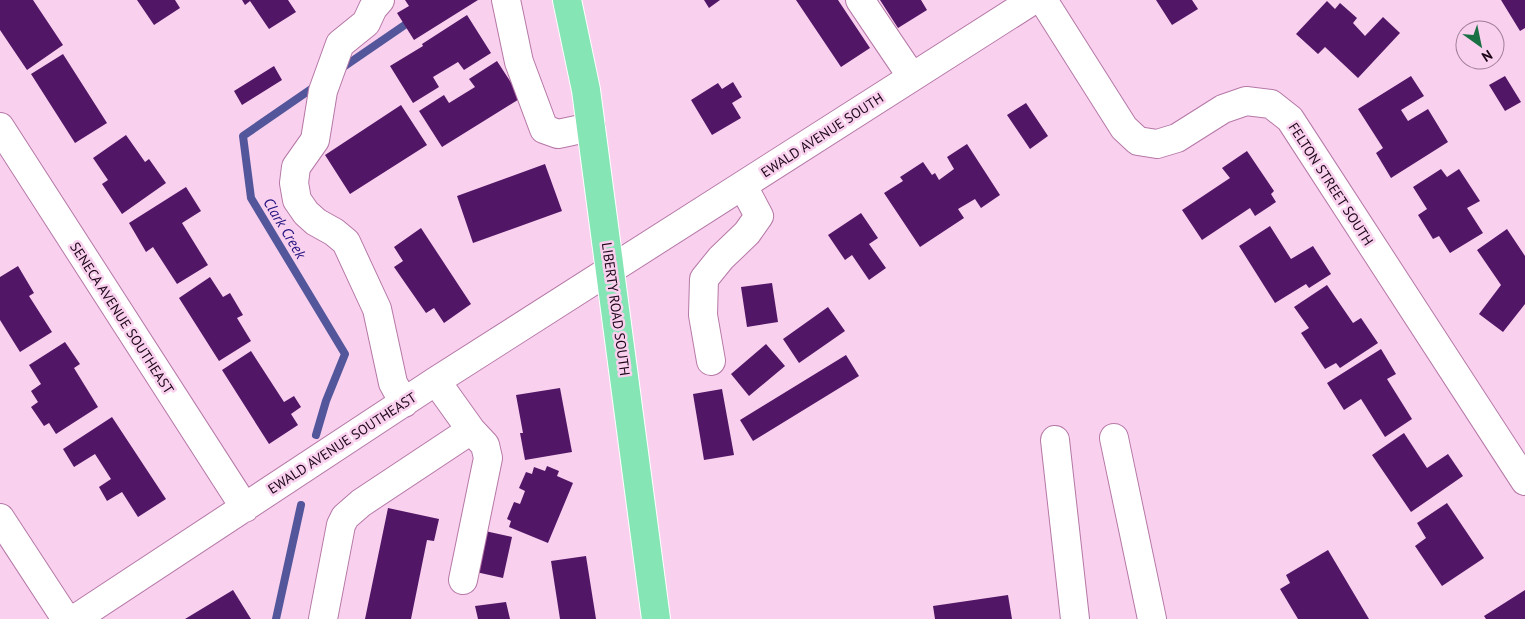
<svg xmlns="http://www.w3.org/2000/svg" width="1525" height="619" viewBox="0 0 1525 619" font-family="'PT Sans',sans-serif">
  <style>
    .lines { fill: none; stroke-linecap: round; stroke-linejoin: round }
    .stream { stroke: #54569b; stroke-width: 8 }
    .building { fill: #521667 }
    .minor-casing { stroke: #b578a7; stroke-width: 30 }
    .major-casing { stroke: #fff; stroke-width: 30 }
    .minor { stroke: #fff; stroke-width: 28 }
    .major { stroke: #85e5b4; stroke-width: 28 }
    .labels { text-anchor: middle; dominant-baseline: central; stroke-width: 5; stroke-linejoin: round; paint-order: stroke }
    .street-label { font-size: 14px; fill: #1c0618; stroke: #f9d0ee }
    .water-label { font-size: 15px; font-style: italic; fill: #20117f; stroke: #f9d0ee }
  </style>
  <rect width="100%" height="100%" fill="#f9d0ee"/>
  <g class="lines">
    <path class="stream" d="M339,70L412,20
      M316,435L326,401L345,354L251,198L243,136L317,85
      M276,619L301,505"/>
  </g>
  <path class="building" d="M0,0H33L63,45L27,70L0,30Z
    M137,0H175L180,8L154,25Z
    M242,0H288L296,12L269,29L250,1L245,5Z
    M405,0H478L414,40L397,13L409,6Z
    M704,0H720L709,8Z
    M796,0H838L870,48L841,67Z
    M880,0H921L927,10L898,28Z
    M1156,0H1192L1198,9L1172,25Z
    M1501,0H1525V28L1520,31Z
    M1327,1L1335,9L1340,3L1357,18L1353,23L1365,36L1383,17L1400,33L1358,78L1325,47L1318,54L1296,34Z
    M467,15L491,53L464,70L458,62L433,77L439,87L413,103L390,66L423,46L422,44Z
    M63,54L107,123L75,143L31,74Z
    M497,61L521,98L442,147L419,111L444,95L449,103L475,87L469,79Z
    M274,66L282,80L242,105L234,91Z
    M1411,76L1424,96L1401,110L1408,121L1428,109L1448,142L1391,178L1376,153L1383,148L1358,109Z
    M1505,76L1521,102L1505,111L1489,85Z
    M733,82L742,97L732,103L741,118L712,135L691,100L718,83L722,89Z
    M1026,103L1048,136L1030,149L1007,115Z
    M401,105L427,145L350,194L325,155Z
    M126,135L145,162L149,159L166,183L122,214L102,184L108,180L93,158Z
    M967,144L1000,195L981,208L975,199L958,209L964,218L920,247L884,193L903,181L900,177L923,162L932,175L935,173L939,180L954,169L947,157Z
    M1247,151L1274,191L1271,194L1276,202L1255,216L1250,208L1202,240L1182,210L1230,178L1222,168Z
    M545,164L562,211L473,243L457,196Z
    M1441,169L1447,177L1459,169L1480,201L1467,208L1483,233L1450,253L1439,236L1433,239L1418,215L1427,209L1413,187Z
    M186,187L201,211L182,223L208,265L177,284L153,247L146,252L129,223Z
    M861,213L878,238L869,244L886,268L869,280L852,255L845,260L828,235Z
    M1270,226L1291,259L1313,246L1331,274L1309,288L1306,284L1275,303L1239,246Z
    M421,228L471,304L444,323L434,308L426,313L394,267L403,261L394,247Z
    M1507,229L1525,256V304L1503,332L1479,314L1501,285L1477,250Z
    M18,266L34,293L29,296L52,332L20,352L0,320V277Z
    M210,277L223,297L230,293L243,315L237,318L251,341L219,361L179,298Z
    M772,283L778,322L747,327L741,287Z
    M1327,285L1353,323L1361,318L1378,343L1340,368L1336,363L1325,369L1301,333L1309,328L1294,307Z
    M828,307L845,331L799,363L783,339Z
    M65,342L80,364L74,368L98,407L56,434L49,423L44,426L31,407L38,402L31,391L41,384L29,365Z
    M766,344L785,366L749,396L731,374Z
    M1381,349L1396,374L1387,379L1412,419L1385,437L1361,399L1344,410L1327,383Z
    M251,351L284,402L294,396L301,407L291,414L298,425L269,444L222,370Z
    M846,355L859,376L753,441L740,420Z
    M560,388L572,452L525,460L520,433H523L516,395Z
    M722,389L734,455L704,460L693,394Z
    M112,417L166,499L138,517L122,492L107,501L99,487L111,479L95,454L74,467L63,449Z
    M1404,433L1427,468L1448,454L1463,476L1411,512L1372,455Z
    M547,466L559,471L557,476L573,483L548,543L509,527L511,521L507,519L514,502L520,504L525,491L519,488L526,472L532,474L534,467L545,471Z
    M1447,503L1484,558L1442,586L1415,546L1426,538L1417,523Z
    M388,508L439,519L434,541L427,540L411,619H365Z
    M485,531L512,537L503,578L476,572Z
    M1328,550L1369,619H1298L1280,589L1290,583L1286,575Z
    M586,556L596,619H560L551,561Z
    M233,590L251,619H185Z
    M1525,590V619H1486L1484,616Z
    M1008,595L1012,619H935L933,606Z
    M506,602L510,619H478L475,606Z"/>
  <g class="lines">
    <g class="minor-casing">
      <path id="minor" d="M380,0L373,8L366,23L340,44L323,91L315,140L296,167L294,183L297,200L306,213L316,222L334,232L346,242L377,309L393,383L404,403
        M506,0L519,62L544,129L558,134L591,127
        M860,0L912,77
        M1043,0L1124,128L1138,141L1157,144L1177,138L1223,109L1246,101L1271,104L1290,119L1525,481
        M0,127L245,508
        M711,361L703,315L704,279L721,258L747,233L759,216L743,186
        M436,381L471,430L485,445L488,458L463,580
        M1114,438L1152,619
        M1055,440L1075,619
        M0,518L66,619
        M75,619L436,381L1033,0
        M323,619L341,525L345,517L361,503L471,430"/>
    </g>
    <g class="major-casing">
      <path id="major" d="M567,0L586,90L656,619"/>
    </g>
    <use href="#minor" class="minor"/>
    <use href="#major" class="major"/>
  </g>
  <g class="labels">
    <g class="street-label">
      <text transform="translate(822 135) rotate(-33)">EWALD AVENUE SOUTH</text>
      <text transform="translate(1331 184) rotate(57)">FELTON STREET SOUTH</text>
      <text transform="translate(616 309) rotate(82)">LIBERTY ROAD SOUTH</text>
      <text transform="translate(122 318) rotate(57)">SENECA AVENUE SOUTHEAST</text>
      <text transform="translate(342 443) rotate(-33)">EWALD AVENUE SOUTHEAST</text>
    </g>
    <g class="water-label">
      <text transform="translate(285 228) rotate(59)">Clark Creek</text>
    </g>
  </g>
  <g transform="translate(1480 45) rotate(147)"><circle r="24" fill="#f9d0ee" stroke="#a17f98"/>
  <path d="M0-4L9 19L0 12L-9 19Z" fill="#197043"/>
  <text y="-8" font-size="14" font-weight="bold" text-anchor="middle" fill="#1c0618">N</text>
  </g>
</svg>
